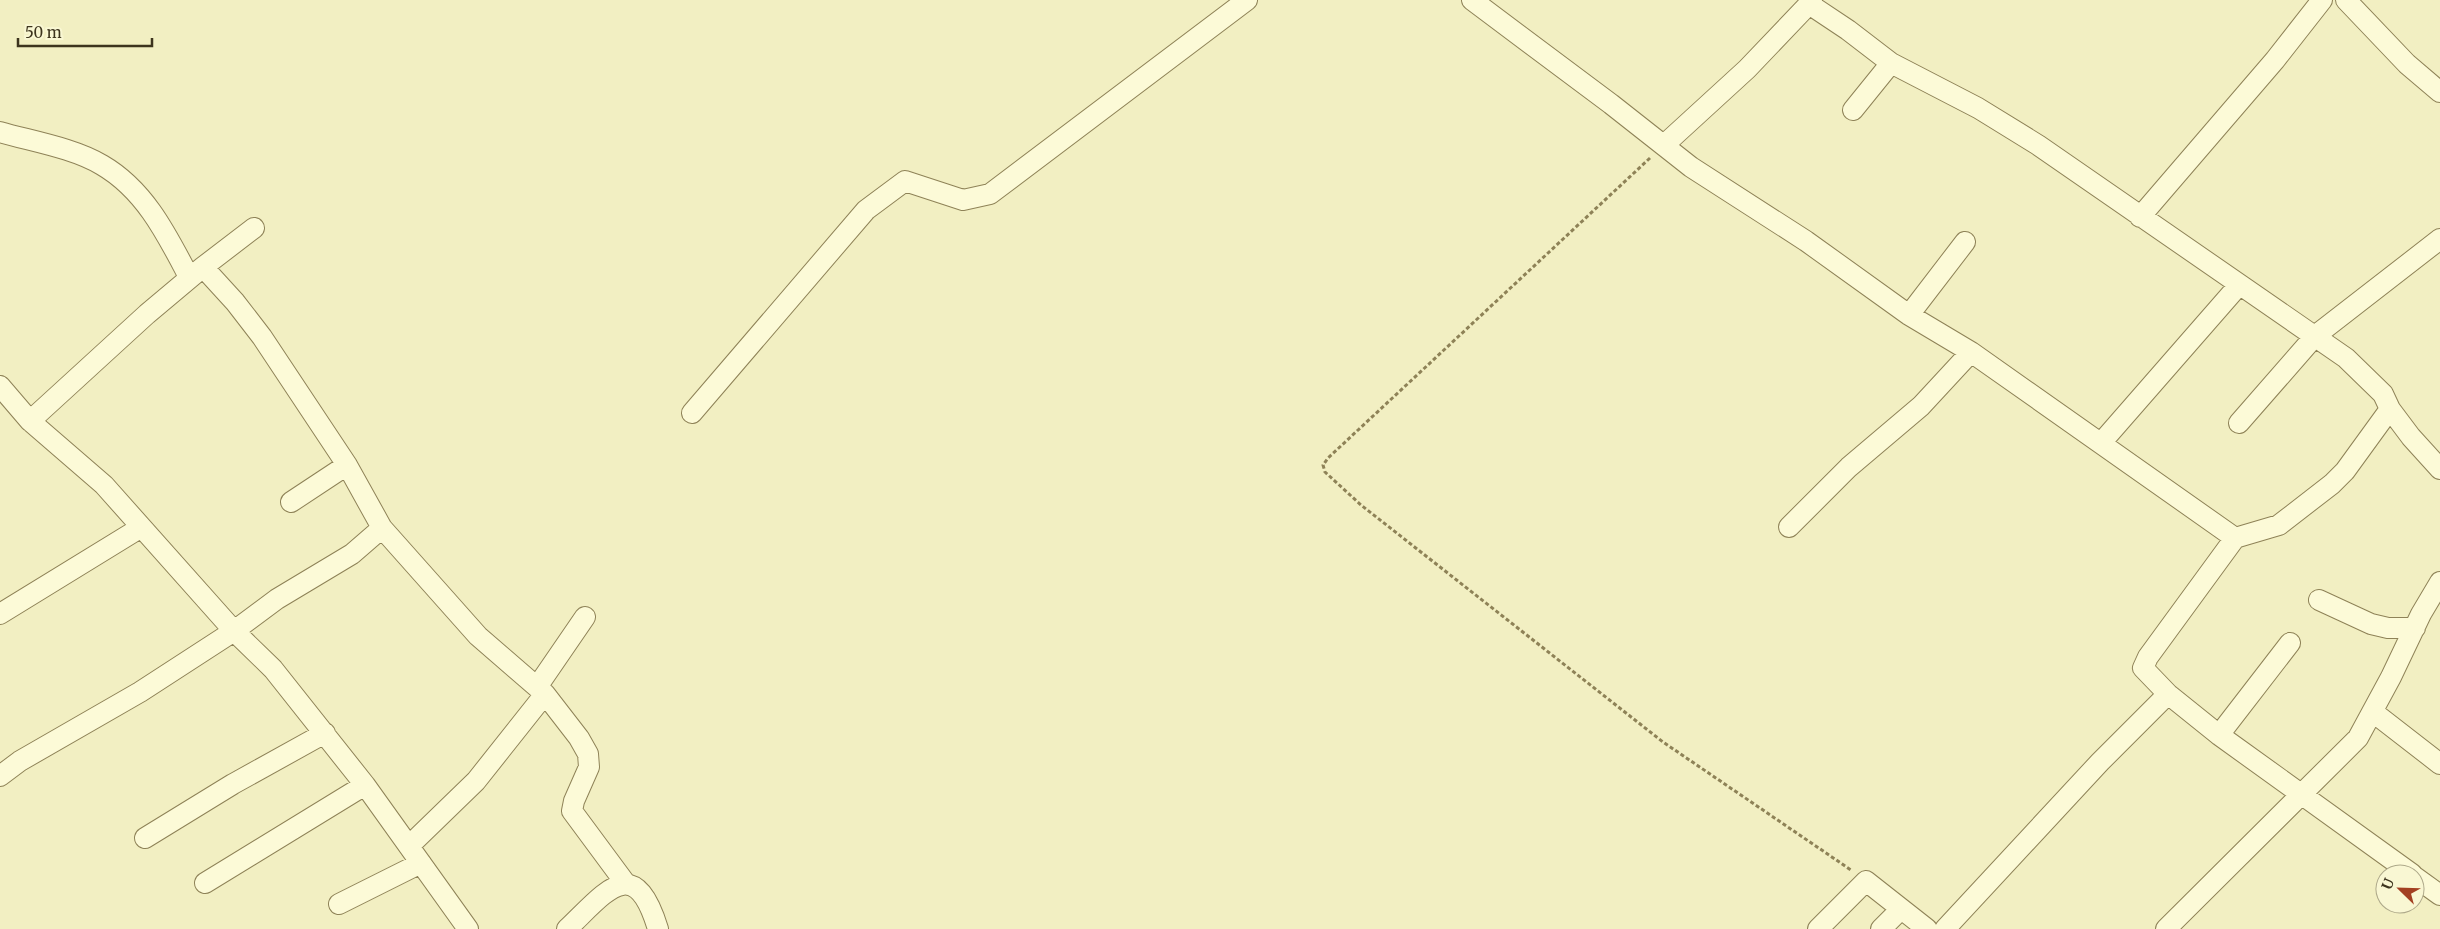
<svg xmlns="http://www.w3.org/2000/svg" width="2440" height="929" viewBox="0 0 2440 929" font-family="Merriweather,serif">
  <style>
    .lines { fill: none; stroke-linecap: round; stroke-linejoin: round }
    .minor-casing { stroke: #8e8257; stroke-width: 22 }
    .path { stroke: #8e8257; stroke-width: 3; stroke-dasharray: 4 2.5; stroke-linecap: butt }
    .minor { stroke: #fcfad7; stroke-width: 20 }
  </style>
  <rect width="100%" height="100%" fill="#f2efc2"/>
  <g class="lines">
    <g class="minor-casing">
      <path id="minor" d="M1472,0L1611,104L1691,167L1806,241L1909,315L1971,352L2235,538
        M1812,0L1809,4L1848,30L1891,63L1978,108L2038,145L2346,358L2383,394L2390,409L2411,437L2440,469
        M2346,0L2407,64L2440,92
        M1853,110L1891,63
        M0,132C31,141 74,148 102,165C145,190 167,235 189,277
        M1664,145L1747,69L1809,4
        M2140,217L2275,60L2322,0
        M203,267L254,228
        M1909,315L1965,242
        M0,386L30,421L104,485L234,631L273,669L365,785L468,929
        M2390,409L2345,471L2332,484L2279,525L2235,538L2148,657L2143,668L2168,694L2219,735L2412,874
        M692,413L866,210L905,181L963,200L990,194L1247,0
        M30,421L147,314L203,267L235,302L262,337L347,465L382,528L478,636L545,694L579,738L588,754L589,767L574,801L572,811L626,884
        M2239,423L2315,336L2440,239
        M2101,443L2239,285
        M291,502L347,465
        M1789,527L1849,467L1921,406L1971,352
        M2319,600L2371,624L2388,628H2415
        M0,614L140,528
        M537,687L585,617
        M2373,712L2440,764
        M2219,735L2290,643
        M0,776L20,761L140,692L234,631L277,599L352,554L382,528
        M145,838L233,784L325,733
        M410,845L476,781L545,694
        M2415,877L2440,895
        M205,883L365,785
        M339,904L421,863
        M567,929C606,892 634,851 658,929
        M1818,929L1866,881L1927,929
        M1881,929L1901,909
        M1945,929L2100,762L2168,694
        M2166,929L2358,738L2391,677L2421,614L2440,582"/>
    </g>
    <path class="path" d="M1650,158L1328,458L1323,465L1325,472L1361,505L1663,742L1851,870"/>
    <use href="#minor" class="minor"/>
  </g>
  <g transform="translate(2400 889) rotate(293)"><circle r="24" fill="#f9f7d3" stroke="#aea98a"/>
  <path d="M0-4L9 19L0 12L-9 19Z" fill="#a34022"/>
  <text y="-8" font-size="14" font-weight="bold" text-anchor="middle" fill="#3d341d">U</text>
  </g>
  <path d="M18 38v8h134v-8" fill="none" stroke="#3d341d" stroke-width="2.5"/>
  <text x="25" y="38" font-size="15" fill="#3d341d" stroke="#f9f7d3" stroke-width="4" paint-order="stroke">50 m</text>
</svg>
